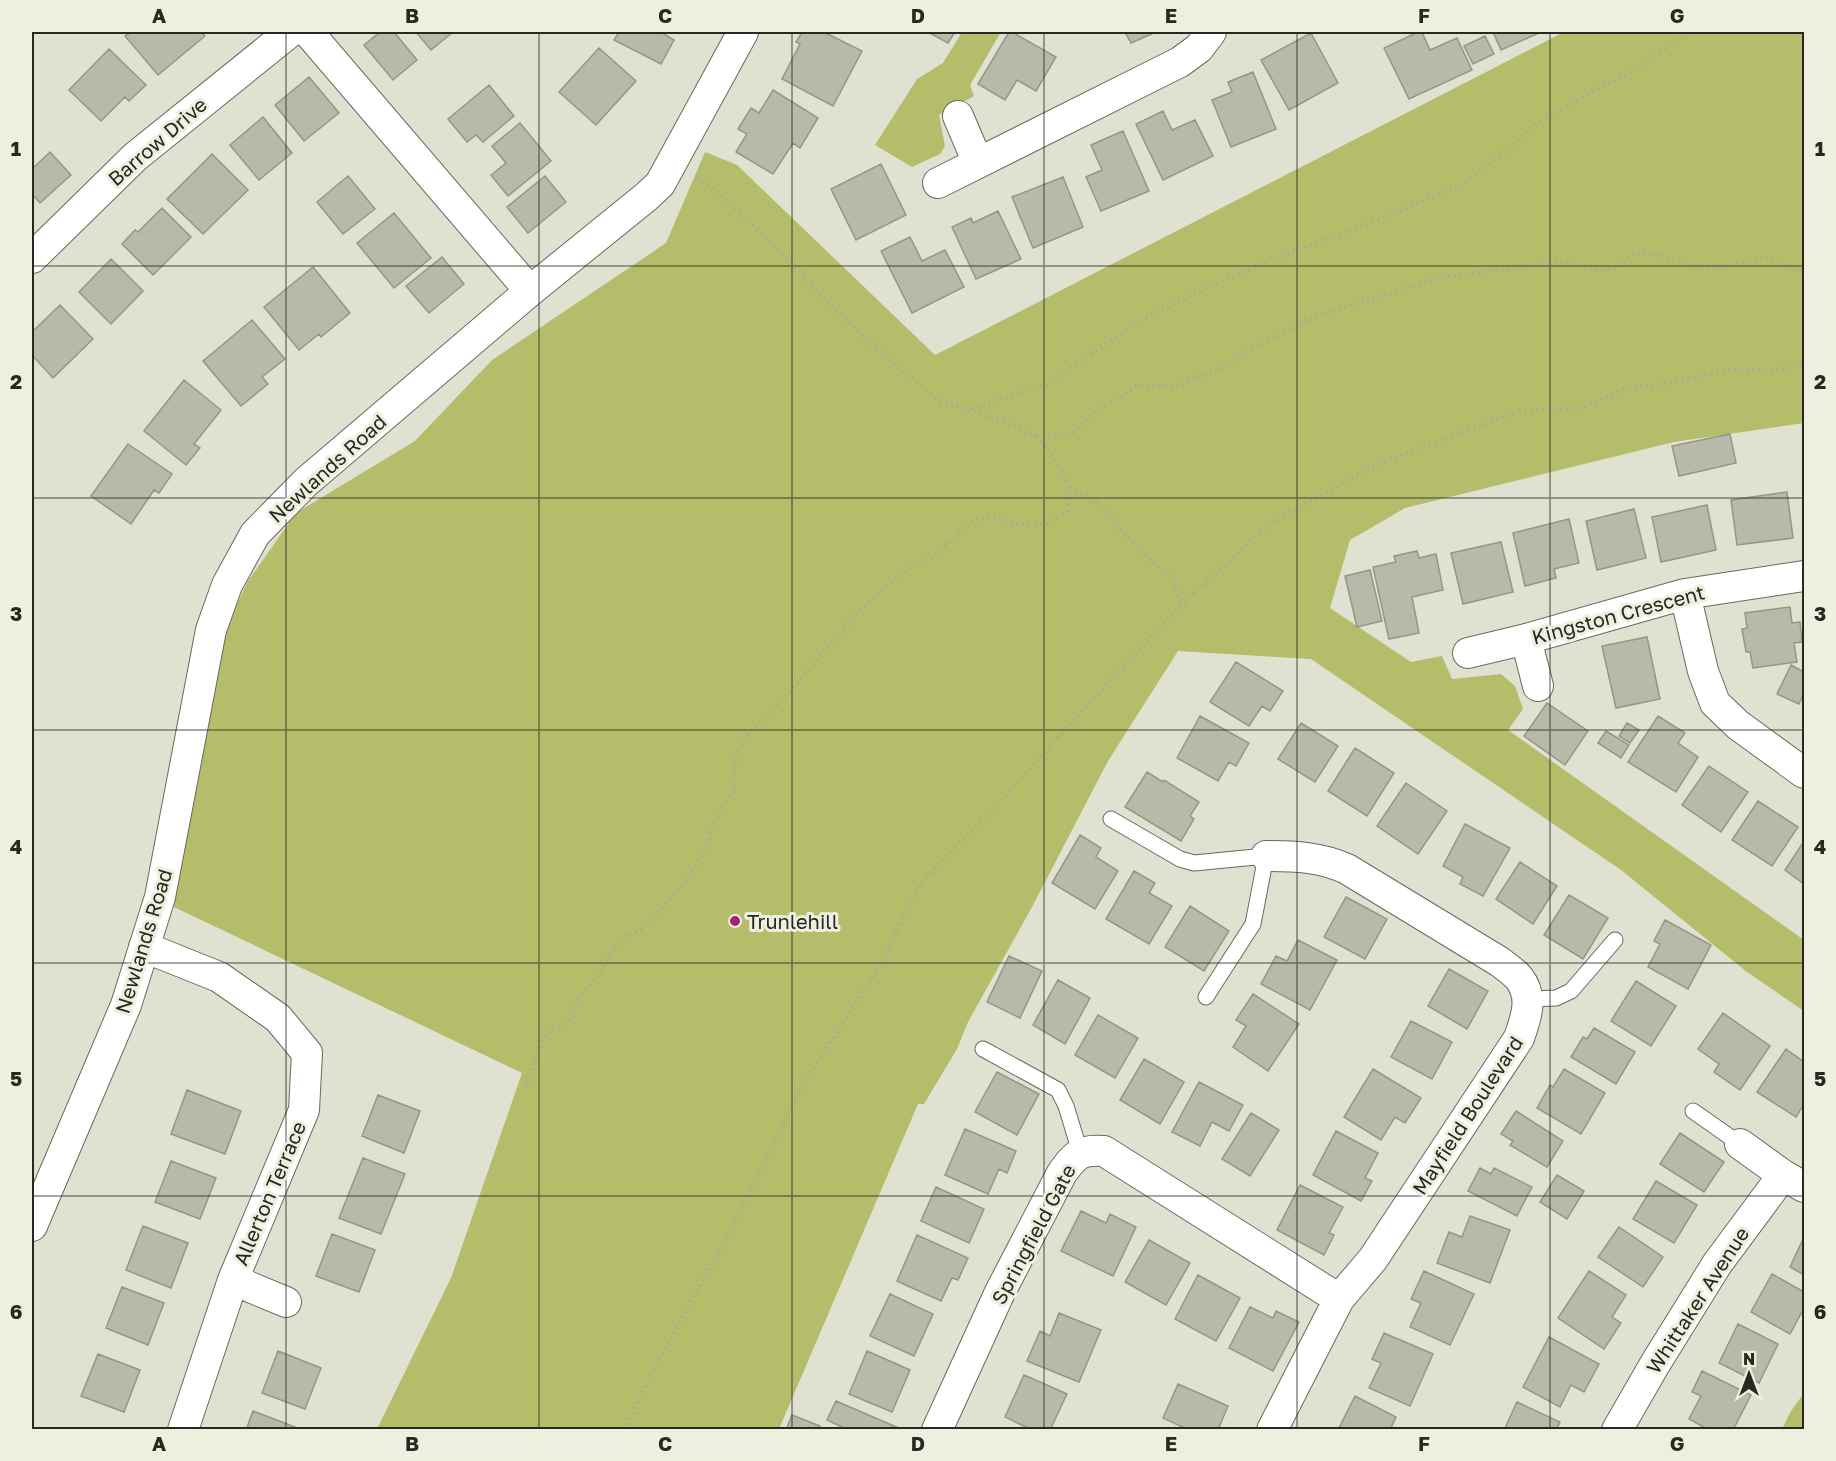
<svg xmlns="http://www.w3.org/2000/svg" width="1836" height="1461" viewBox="0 0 1836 1461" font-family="'Golos Text',sans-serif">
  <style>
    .green { fill: #b5bc6a }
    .building { fill: #b8baa9; stroke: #949686; stroke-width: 1.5 }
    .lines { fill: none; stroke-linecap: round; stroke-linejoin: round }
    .service-casing { stroke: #686a5b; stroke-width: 17 }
    .minor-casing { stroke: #686a5b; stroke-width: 32 }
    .path { stroke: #a8aa9c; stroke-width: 4; stroke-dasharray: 1.5 4.5; stroke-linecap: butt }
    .service { stroke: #fff; stroke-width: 15 }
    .minor { stroke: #fff; stroke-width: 30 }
    .grid { fill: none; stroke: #272821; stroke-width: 1.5; stroke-opacity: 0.55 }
    .poi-dot { fill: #9e257c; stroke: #edf0de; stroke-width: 2 }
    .labels { text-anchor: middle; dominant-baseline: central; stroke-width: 6; stroke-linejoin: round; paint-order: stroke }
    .street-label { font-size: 20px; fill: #272821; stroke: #edf0de }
    .poi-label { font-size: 20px; fill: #272821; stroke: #edf0de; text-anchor: start }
    .neatline { fill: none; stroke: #272821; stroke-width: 2 }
    .grid-label { font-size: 20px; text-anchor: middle; font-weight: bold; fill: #272821 }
  </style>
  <rect width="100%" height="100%" fill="#e0e2d1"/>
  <path class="green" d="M962,32H1001L970,85L974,96L939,115L945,146L940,154L912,167L875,145L917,79L943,63Z
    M1564,32H1804V423L1674,442L1405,508L1350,540L1330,608L1411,662L1442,656L1452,679L1501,674L1515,686L1523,709L1508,730L1804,940V1011L1747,972L1621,870L1311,659L1178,651L1108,761L1032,907L968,1022L957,1049L924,1104H918L779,1429H377L451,1278L522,1073L174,907L221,637L248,581L296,513L415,441L492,360L666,243L705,152L737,165L935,355Z
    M1804,1393V1429H1782L1791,1411Z"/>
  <path class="building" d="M131,32H201L205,36L158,75L125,36Z
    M380,32H394L417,60L393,80L364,45Z
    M416,32H453L431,50Z
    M619,32H666L664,34L674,40L661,64L614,40Z
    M802,32H824L862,51L833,106L782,79L800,44L796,42Z
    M928,32H955L948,43Z
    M1009,32H1012L1056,57L1036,91L1017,80L1005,100L978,84Z
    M1125,32H1156L1131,43Z
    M1418,32H1422L1430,50L1457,38L1472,70L1409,99L1384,48Z
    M1493,32H1541L1501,50Z
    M1311,33L1338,83L1289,110L1261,60Z
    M1485,36L1494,54L1473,64L1464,46Z
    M599,48L636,81L596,125L559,92Z
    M109,49L146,85L129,101L125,97L101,121L69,90Z
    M1253,72L1276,129L1231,147L1212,100L1232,92L1228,82Z
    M309,77L339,113L304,141L275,105Z
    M489,85L514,116L483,142L476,135L467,142L448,119Z
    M773,90L818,118L800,148L793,143L773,174L736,152L747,134L738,129L751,108L759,113Z
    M1163,111L1172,130L1195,120L1213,156L1163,180L1136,124Z
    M263,117L292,153L259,180L230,145Z
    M520,123L551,161L508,196L491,175L506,163L492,146Z
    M1123,131L1149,191L1101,211L1086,177L1102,170L1091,145Z
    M50,152L71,175L40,203L32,194V169Z
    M212,154L248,190L203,234L167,199Z
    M881,164L906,215L856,240L831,189Z
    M348,176L375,209L343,234L317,202Z
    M545,176L566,202L528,233L507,207Z
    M1063,177L1083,227L1033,248L1012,197Z
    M162,208L191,237L153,275L122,244L135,230L138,232Z
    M998,211L1021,259L976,279L952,227L971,218L973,223Z
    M394,213L431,258L394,288L357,243Z
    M910,237L922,261L945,250L964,287L912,313L881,251Z
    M442,257L464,284L429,313L406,286Z
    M111,259L143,291L111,324L79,292Z
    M313,267L350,313L321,337L319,334L299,350L264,307Z
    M60,305L93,339L53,378L32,355V332Z
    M252,320L285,359L262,377L268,384L241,406L203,361Z
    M184,380L221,410L194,444L200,448L186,465L144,431Z
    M1730,434L1736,463L1679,476L1672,446Z
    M128,444L172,474L159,493L154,490L131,524L91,496Z
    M1787,492L1793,538L1737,545L1731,500Z
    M1707,505L1716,550L1661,562L1652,517Z
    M1634,509L1646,558L1597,570L1586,521Z
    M1569,519L1579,563L1554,569L1556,578L1525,586L1513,533Z
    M1501,542L1513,592L1463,604L1451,553Z
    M1417,551L1419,558L1436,554L1443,590L1412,597L1419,633L1389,639L1373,567L1396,562L1394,556Z
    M1370,570L1382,621L1357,627L1345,576Z
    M1790,607L1792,623L1800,622L1802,642L1794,643L1797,662L1753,668L1750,652H1746L1742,629L1747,628L1745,613Z
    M1647,637L1660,699L1616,708L1602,646Z
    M1236,662L1283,691L1270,711L1262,706L1249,726L1210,702Z
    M1791,665L1804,672V693L1799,704L1777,694Z
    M1547,703L1588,731L1565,765L1524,736Z
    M1200,716L1249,743L1236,766L1229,762L1218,781L1177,758Z
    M1658,716L1685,733L1678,743L1698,757L1676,792L1628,762Z
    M1301,723L1338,746L1315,782L1278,759Z
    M1627,723L1639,730L1630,743L1619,736Z
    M1606,731L1629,745L1621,758L1598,743Z
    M1355,748L1394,773L1367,816L1328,791Z
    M1709,766L1748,792L1721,832L1682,805Z
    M1147,772L1163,782L1164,780L1199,802L1190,816L1194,819L1181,841L1125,807Z
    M1406,783L1447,811L1418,854L1377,826Z
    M1758,801L1798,827L1772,866L1732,840Z
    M1465,824L1510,848L1483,896L1460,884L1463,877L1443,866Z
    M1080,835L1101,848L1096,857L1118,871L1095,909L1052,883Z
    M1804,841V884L1785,870Z
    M1520,862L1557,886L1533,924L1496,899Z
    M1134,871L1155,883L1149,893L1172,906L1149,944L1106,919Z
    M1569,895L1608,918L1583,959L1544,935Z
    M1346,897L1387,919L1365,959L1324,937Z
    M1190,906L1229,931L1204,971L1165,947Z
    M1665,920L1711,945L1688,989L1648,967L1660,944L1654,941Z
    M1298,940L1337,960L1310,1010L1261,984L1276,956L1287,961Z
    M1009,956L1042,971L1020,1018L987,1002Z
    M1449,969L1488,991L1467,1029L1428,1006Z
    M1058,980L1090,998L1065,1044L1033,1025Z
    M1636,981L1676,1006L1651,1046L1611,1021Z
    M1253,994L1299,1024L1268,1071L1233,1047L1246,1026L1236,1020Z
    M1723,1013L1770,1046L1740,1090L1714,1072L1719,1064L1698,1049Z
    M1098,1015L1138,1038L1115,1078L1075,1055Z
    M1411,1021L1452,1042L1432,1079L1391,1057Z
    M1594,1028L1635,1052L1616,1084L1571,1057L1583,1037L1587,1039Z
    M1786,1049L1804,1062V1104L1796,1117L1757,1092Z
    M1144,1059L1184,1082L1160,1124L1120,1100Z
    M1373,1069L1421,1098L1405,1123L1395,1117L1381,1140L1344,1117Z
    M1564,1069L1605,1093L1581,1134L1537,1108L1550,1085L1553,1087Z
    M997,1072L1039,1094L1017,1135L975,1112Z
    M1199,1082L1243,1105L1229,1131L1212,1122L1200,1146L1172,1132Z
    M187,1090L241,1111L225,1154L171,1134Z
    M378,1095L420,1111L404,1153L362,1136Z
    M1516,1111L1563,1141L1547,1167L1510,1145L1513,1141L1501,1134Z
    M1251,1113L1279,1130L1250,1176L1222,1159Z
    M965,1129L1016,1151L1007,1173L999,1169L988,1194L945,1175Z
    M1336,1131L1378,1153L1365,1178L1372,1181L1361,1201L1313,1175Z
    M1680,1133L1724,1162L1704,1192L1660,1164Z
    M363,1158L405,1174L381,1234L339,1218Z
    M171,1161L216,1178L200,1219L155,1202Z
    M1480,1168L1491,1174L1494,1168L1532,1187L1517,1216L1468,1191Z
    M1557,1175L1584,1191L1567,1219L1540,1202Z
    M1656,1181L1697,1205L1674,1243L1633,1219Z
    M1300,1185L1343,1207L1329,1233L1334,1235L1324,1255L1277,1230Z
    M936,1187L984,1209L969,1243L921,1221Z
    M1081,1211L1106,1223L1110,1214L1136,1227L1113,1276L1061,1251Z
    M1470,1216L1510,1230L1490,1283L1437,1263L1449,1232L1462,1237Z
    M143,1226L188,1243L171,1288L126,1270Z
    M1619,1227L1663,1257L1643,1287L1598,1257Z
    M332,1234L375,1250L359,1292L316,1276Z
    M917,1235L968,1258L958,1280L952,1278L941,1301L897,1281Z
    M1804,1237V1275L1790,1267Z
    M1149,1240L1190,1263L1166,1305L1125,1282Z
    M1424,1271L1474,1294L1450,1345L1410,1327L1421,1303L1411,1299Z
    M1589,1271L1626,1295L1612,1317L1621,1323L1604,1349L1558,1318Z
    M1772,1274L1804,1292V1308L1790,1334L1751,1312Z
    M1198,1275L1240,1298L1216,1341L1175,1319Z
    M122,1287L164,1303L148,1345L106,1328Z
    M890,1294L933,1314L914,1356L870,1336Z
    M1250,1307L1273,1318L1276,1311L1299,1322L1273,1371L1229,1348Z
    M1059,1313L1101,1330L1079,1382L1027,1361L1040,1331L1050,1336Z
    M1738,1324L1778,1344L1759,1383L1719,1363Z
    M1384,1333L1433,1354L1410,1406L1369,1388L1381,1363L1372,1359Z
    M1549,1337L1599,1364L1584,1392L1571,1385L1560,1407L1523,1387Z
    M278,1351L321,1368L305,1409L262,1393Z
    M867,1351L910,1370L892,1412L849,1394Z
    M98,1354L140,1370L124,1412L81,1396Z
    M1702,1371L1751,1395L1733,1430H1709L1689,1419L1701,1396L1692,1392Z
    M1024,1375L1067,1394L1050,1430H1032L1005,1417Z
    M1178,1384L1228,1406L1218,1430H1189L1163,1418Z
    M1355,1396L1396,1417L1390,1430H1338Z
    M836,1401L901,1429L841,1430L842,1427L827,1420Z
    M1517,1402L1560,1422L1556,1430H1504Z
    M253,1411L295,1427V1430H246Z
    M792,1415L820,1426L819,1430H786Z"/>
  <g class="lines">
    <g class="service-casing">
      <path id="service" d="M1111,819L1180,859L1194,863L1266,856L1253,924L1206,997
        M1529,999L1556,998L1571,991L1615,940
        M983,1049L1058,1090L1066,1106L1080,1152
        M1693,1111L1740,1144"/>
    </g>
    <g class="minor-casing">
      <path id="minor" d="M308,32L530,291
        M958,116L978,163
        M938,183L1180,62L1199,48L1211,32
        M32,258L135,157L290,32
        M1685,594L1703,671L1715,703L1738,725L1804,773
        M1526,639L1538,686
        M1468,653L1526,639L1685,594L1804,576
        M1266,856C1295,856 1321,857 1347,869L1500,962C1506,967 1514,972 1519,978C1534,997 1526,1018 1519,1038L1373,1259L1339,1299L1272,1430
        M144,947L219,977L278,1018L307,1053L304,1110L233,1280L183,1430
        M1740,1144L1783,1175L1804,1187
        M32,1226L126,1005L160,897L211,630L227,585L255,534L306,482L530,291L646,197L660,184L743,32
        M233,1280L286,1302
        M937,1430L1000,1292L1062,1173C1075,1155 1080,1149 1104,1151L1339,1299
        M1617,1430L1655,1364L1717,1264L1783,1175"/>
    </g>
    <path class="path" d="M698,177L728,202L782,253L836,311L896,366L940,401L968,410
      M1037,437L1009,424L968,410L1046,384L1139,322L1210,286L1293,251L1366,225L1462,185L1512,146L1531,128L1591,92L1626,75L1690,32
      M1070,487L1097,503L1141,552L1174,580L1179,606
      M526,1087L544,1037L552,1028L566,1025L573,1015L579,998L601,971L619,940L640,930L679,890L704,854L714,822L734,788L736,755L747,735L783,699L836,637L875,595L917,562L933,557L973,521L991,515L1014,524H1045L1067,511L1070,487L1051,454L1037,437L1073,432L1099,409L1139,385L1177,386L1223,367L1245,353L1314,317L1434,279L1564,261L1595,269H1618L1633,254L1646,253L1677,259L1696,268L1728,266L1763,258L1804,273
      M625,1430L655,1368L729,1232L802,1086L886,957L907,905L921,883L1007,793L1179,607L1267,526L1372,466L1523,410L1581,408L1626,388L1652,386L1731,370H1772L1804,365"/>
    <use href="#service" class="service"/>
    <use href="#minor" class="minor"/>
  </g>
  <path class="grid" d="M286,32V1430M539,32V1430M792,32V1430M1044,32V1430M1297,32V1430M1550,32V1430M32,266H1804M32,498H1804M32,730H1804M32,963H1804M32,1196H1804"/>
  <circle class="poi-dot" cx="735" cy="921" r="6"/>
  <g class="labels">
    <g class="street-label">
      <text transform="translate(157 141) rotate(-41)">Barrow Drive</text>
      <text transform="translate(327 468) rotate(-42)">Newlands Road</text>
      <text transform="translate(1618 614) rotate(-15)">Kingston Crescent</text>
      <text transform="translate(143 941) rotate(-73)">Newlands Road</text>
      <text transform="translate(1467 1115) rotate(-57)">Mayfield Boulevard</text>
      <text transform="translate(269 1193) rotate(-67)">Allerton Terrace</text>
      <text transform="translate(1033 1234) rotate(-62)">Springfield Gate</text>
      <text transform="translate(1697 1300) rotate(-57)">Whittaker Avenue</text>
    </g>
    <g class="poi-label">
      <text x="747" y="921">Trunlehill</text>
    </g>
  </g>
  <rect width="1836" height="1461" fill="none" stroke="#edf0de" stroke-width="66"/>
  <g transform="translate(1749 1374)" stroke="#edf0de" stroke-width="4.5" paint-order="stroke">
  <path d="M0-4.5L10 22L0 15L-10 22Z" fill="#272821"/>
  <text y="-9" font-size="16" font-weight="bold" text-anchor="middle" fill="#272821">N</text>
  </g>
  <rect x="33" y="33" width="1770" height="1395" class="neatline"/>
  <g class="grid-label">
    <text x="159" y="23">A</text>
    <text x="412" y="23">B</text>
    <text x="665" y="23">C</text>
    <text x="918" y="23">D</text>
    <text x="1171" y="23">E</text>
    <text x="1424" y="23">F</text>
    <text x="1677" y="23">G</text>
    <text x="16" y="156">1</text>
    <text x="1820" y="156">1</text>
    <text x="16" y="389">2</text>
    <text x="1820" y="389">2</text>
    <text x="16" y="621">3</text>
    <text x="1820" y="621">3</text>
    <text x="16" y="854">4</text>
    <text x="1820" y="854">4</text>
    <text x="16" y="1086">5</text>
    <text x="1820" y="1086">5</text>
    <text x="16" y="1319">6</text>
    <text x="1820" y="1319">6</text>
    <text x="159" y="1451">A</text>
    <text x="412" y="1451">B</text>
    <text x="665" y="1451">C</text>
    <text x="918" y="1451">D</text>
    <text x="1171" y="1451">E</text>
    <text x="1424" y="1451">F</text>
    <text x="1677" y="1451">G</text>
  </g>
</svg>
